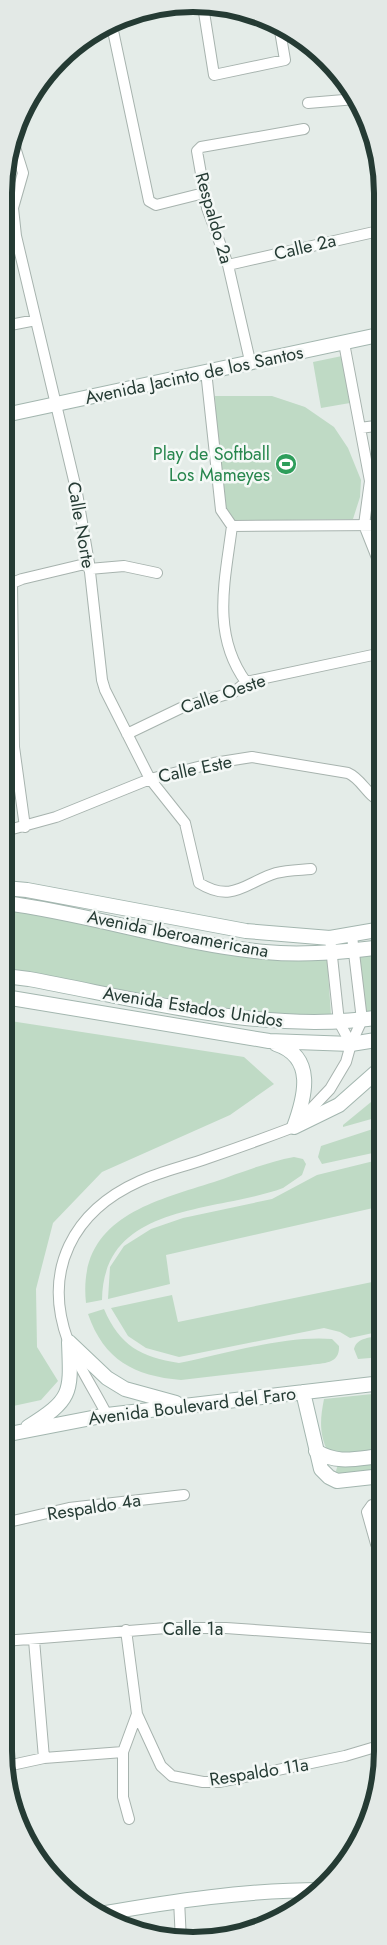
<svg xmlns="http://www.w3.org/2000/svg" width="387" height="1945" viewBox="0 0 387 1945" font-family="Jost,sans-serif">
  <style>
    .green { fill: #bfdac5 }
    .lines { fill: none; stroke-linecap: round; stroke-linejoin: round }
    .street-casing { stroke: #a7b3ae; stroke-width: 12 }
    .secondary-casing { stroke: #a3b6af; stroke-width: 16 }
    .street { stroke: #fff; stroke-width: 10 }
    .secondary { stroke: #fff; stroke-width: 14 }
    .labels { text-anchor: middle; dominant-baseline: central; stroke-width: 5; stroke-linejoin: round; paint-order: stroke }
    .street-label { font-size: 18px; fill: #253b34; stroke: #f4f8f6 }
    .leisure-label { font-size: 18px; fill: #27864d; stroke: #f4f8f6; text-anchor: end }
    .rim { fill: none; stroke: #253b34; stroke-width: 6 }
  </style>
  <rect width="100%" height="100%" fill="#e4ece8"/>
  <path class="green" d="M342,356L350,403L321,408L313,362Z
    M215,396H272L305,407L334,427L348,448L361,480L360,497L353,519L231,521L220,508Z
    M5,910L62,917L209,949L295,961L327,957L331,1015L284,1017L5,971Z
    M382,953V1011L366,1014L359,956Z
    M4,1020L244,1057L274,1084L230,1115L102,1172L53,1223L36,1289L37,1347L58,1381L41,1400L4,1408Z
    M382,1093V1116L343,1127V1125Z
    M382,1126V1151L322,1164L318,1157L321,1146Z
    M294,1157L303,1159L306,1164L302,1175L283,1188C216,1213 103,1202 102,1300L86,1303C77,1219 151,1202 214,1182C240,1173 267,1162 294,1157Z
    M382,1159V1206L166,1255L170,1284L108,1299L110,1267L124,1246L151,1229L183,1218L272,1199L317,1175Z
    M382,1280V1331L350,1338L340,1332L324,1328L179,1357L146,1348L128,1336L111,1308L172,1295L178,1322Z
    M104,1309C120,1346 141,1357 179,1363C225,1354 286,1335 332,1339L339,1346C340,1364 324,1363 310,1365L181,1380C134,1376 104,1360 88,1314Z
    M382,1335V1357L358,1359L354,1349C357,1337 371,1338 382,1335Z
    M382,1393V1451L343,1454L328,1452C319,1434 320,1419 324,1399Z
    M382,1459V1472L339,1476L336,1471L338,1464Z"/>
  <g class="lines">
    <g class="street-casing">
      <path id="street" d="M203,6L214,75L285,60L279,25
        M112,26L149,201L156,205L204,193
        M308,103L356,99
        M14,144L23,173L13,208L16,236L77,493L89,563L102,680L105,690L150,779L185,823L199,883C233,904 246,882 276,873C287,870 300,870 311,869
        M5,238L16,236
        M228,265L383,230
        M5,326L36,320
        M344,343L370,481L364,525L383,573
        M250,361L228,265L207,208L197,151L201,147L304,129
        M206,371L221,510L232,526C225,581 211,634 246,682
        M360,428L383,425
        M370,481L383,482
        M232,526L383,525
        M89,569L124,566L157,573
        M12,582L14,747L25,827
        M7,585L22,579L89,563
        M127,734L181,708L234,692L246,682L382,653
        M381,802L382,829
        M5,831L56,817L150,779L214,763L252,757L348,773C362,779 367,796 382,802
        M330,938L339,1022L351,1044
        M107,1415C95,1391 78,1366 68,1341C42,1270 73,1211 140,1181C162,1171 186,1166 208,1158C237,1148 265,1138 294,1127L330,1089L346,1062L351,1044L362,1020L352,936
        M4,1523L69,1508L184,1495
        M382,1555L376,1544L367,1512L372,1505L382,1502
        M126,1630L137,1714L161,1766L172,1776L203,1782H220L345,1756L382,1745
        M34,1640L44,1758
        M4,1641L166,1628H226L382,1639
        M7,1766L44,1758L123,1752
        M129,1819L123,1797V1752L137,1714
        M179,1900L181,1941"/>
    </g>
    <g class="secondary-casing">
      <path id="secondary" d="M5,415L383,334
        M5,888L27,890L246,931L330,938L382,929
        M5,903C92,914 177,944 265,952C304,956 344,952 382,947
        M5,976L29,979C143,1000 267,1035 382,1017
        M5,997L269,1041L351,1044L382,1039
        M276,1044C316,1057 305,1097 294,1127
        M294,1127L339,1105L382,1067
        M69,1342L107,1378L125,1389L176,1403
        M303,1392L321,1469L329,1477L337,1481L382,1476
        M28,1427C73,1399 71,1393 69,1342
        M4,1435L107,1415L382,1383
        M316,1451C338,1465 358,1458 382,1456
        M100,1914C173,1901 247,1890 322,1890"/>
    </g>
    <use href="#street" class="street"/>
    <use href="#secondary" class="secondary"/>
  </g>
  <defs>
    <g id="stadium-disc" transform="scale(1.125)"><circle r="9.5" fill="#2e9e5b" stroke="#f4f8f6"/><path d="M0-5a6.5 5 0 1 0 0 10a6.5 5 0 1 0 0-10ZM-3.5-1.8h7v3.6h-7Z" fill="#fff"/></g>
  </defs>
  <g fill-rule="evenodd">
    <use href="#stadium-disc" x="286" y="464"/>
  </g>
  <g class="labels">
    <g class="street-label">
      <text transform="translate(214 218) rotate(74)">Respaldo 2a</text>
      <text transform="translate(305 247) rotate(-13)">Calle 2a</text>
      <text transform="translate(194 375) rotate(-12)">Avenida Jacinto de los Santos</text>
      <text transform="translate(81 525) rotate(80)">Calle Norte</text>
      <text transform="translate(223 694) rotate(-19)">Calle Oeste</text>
      <text transform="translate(195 769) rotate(-12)">Calle Este</text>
      <text transform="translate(178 934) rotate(11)">Avenida Iberoamericana</text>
      <text transform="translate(193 1007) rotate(9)">Avenida Estados Unidos</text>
      <text transform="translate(192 1406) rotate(-7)">Avenida Boulevard del Faro</text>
      <text transform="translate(94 1507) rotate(-9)">Respaldo 4a</text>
      <text x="193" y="1629">Calle 1a</text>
      <text transform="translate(259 1772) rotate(-9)">Respaldo 11a</text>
    </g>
    <g class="leisure-label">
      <text x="270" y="454">Play de Softball<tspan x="270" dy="21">Los Mameyes</tspan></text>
    </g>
  </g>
  <path d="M0 0H387V1945H0ZM193 12H193A181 181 0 0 1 374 193V1751A181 181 0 0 1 193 1932H193A181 181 0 0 1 12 1751V193A181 181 0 0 1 193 12Z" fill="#e3e9e6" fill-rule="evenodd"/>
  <path class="rim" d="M193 12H193A181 181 0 0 1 374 193V1751A181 181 0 0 1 193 1932H193A181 181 0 0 1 12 1751V193A181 181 0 0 1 193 12Z"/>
</svg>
